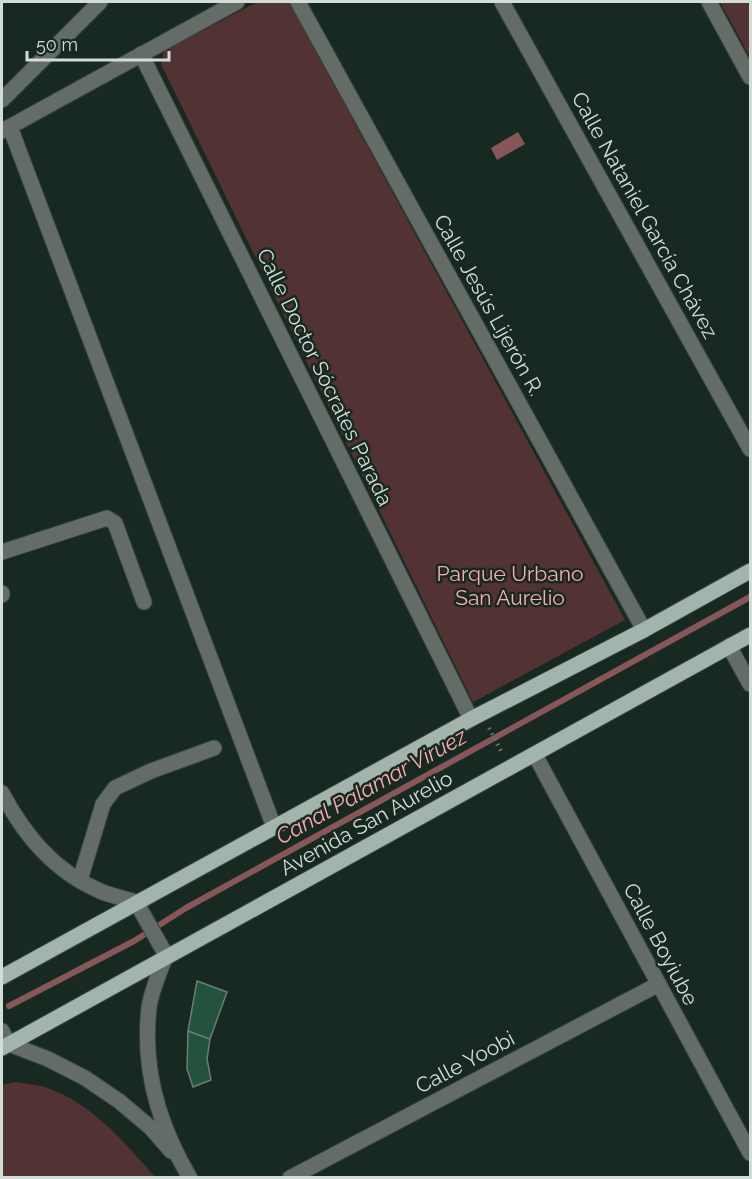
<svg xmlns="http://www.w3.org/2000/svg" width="752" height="1179" viewBox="0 0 752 1179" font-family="Raleway,sans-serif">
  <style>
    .green { fill: #533234 }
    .water { fill: #865659 }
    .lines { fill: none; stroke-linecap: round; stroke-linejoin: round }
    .stream { stroke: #865659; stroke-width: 6 }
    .building { fill: #23533f; stroke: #6b7e75; stroke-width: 1.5 }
    .minor-casing { stroke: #36463e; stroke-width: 17 }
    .major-casing { stroke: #36463e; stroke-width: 17 }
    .path { stroke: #6b7972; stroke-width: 4; stroke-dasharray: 1.5 4.5; stroke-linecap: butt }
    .minor { stroke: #646c68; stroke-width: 15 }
    .major { stroke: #a2b4ab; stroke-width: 15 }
    .labels { text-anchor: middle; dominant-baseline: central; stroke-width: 5; stroke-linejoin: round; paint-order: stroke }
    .street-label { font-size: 21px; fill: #d3ddd8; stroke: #182921 }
    .park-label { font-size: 21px; fill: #fcacb1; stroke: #182921 }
    .water-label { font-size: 22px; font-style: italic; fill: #fcacb0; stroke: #182921 }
  </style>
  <rect width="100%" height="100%" fill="#182921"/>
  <path class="green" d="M257,2H289L625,620L473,702L161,64L164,51Z
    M720,2H750V57Z
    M16,1082C27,1084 39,1085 48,1088C94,1105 124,1142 155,1177H2V1085Z"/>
  <path class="water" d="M518,132L525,144L497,160L491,148Z"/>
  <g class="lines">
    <path class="stream" d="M9,1006L134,941L186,908L750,597"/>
  </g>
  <path class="building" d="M197,981L227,992L210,1039L188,1031Z
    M188,1031L210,1039L207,1059L211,1080L193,1087L187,1069Z"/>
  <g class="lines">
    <g class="minor-casing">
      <path id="minor" d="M298,2L644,630
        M502,2L750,449
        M709,2L750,77
        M141,54L471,719
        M2,100L100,2
        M10,127L274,827
        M2,131L237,2
        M2,552L107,518L115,523L144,602
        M2,593V595
        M729,646L750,684
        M535,755L750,1153
        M2,793C25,836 54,871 100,891C111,896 124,898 136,902L166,955C160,972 151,991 149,1008C142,1069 159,1126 190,1178
        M80,880L103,804L115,788L151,771L214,748
        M2,1031L9,1044L48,1059L85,1078L119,1101L151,1128L171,1151
        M290,1178L659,984"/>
    </g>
    <g class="major-casing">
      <path id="major" d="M2,977L471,719L644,630L750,571
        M2,1048L750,635"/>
    </g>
    <path class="path" d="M489,728L502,753"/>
    <use href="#minor" class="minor"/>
    <use href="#major" class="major"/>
  </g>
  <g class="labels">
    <g class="street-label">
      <text transform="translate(645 215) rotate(61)">Calle Nataniel García Chávez</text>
      <text transform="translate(489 305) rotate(61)">Calle Jesús Lijerón R.</text>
      <text transform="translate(325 377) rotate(64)">Calle Doctor Sócrates Parada</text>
      <text transform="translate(366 823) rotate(-29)">Avenida San Aurelio</text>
      <text transform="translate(661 944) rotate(62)">Calle Boyiube</text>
      <text transform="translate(465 1062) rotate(-28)">Calle Yoobi</text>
    </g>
    <g class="park-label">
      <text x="510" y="573">Parque Urbano<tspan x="510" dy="24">San Aurelio</tspan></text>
    </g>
    <g class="water-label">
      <text transform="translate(371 786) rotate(-29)">Canal Palamar Viruez</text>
    </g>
  </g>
  <rect width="752" height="1179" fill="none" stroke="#d3ddd8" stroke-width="6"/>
  <path d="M27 51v9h142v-9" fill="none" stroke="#d3ddd8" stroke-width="3"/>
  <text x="36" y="51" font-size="18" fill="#d3ddd8" stroke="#182921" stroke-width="4.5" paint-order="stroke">50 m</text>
</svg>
